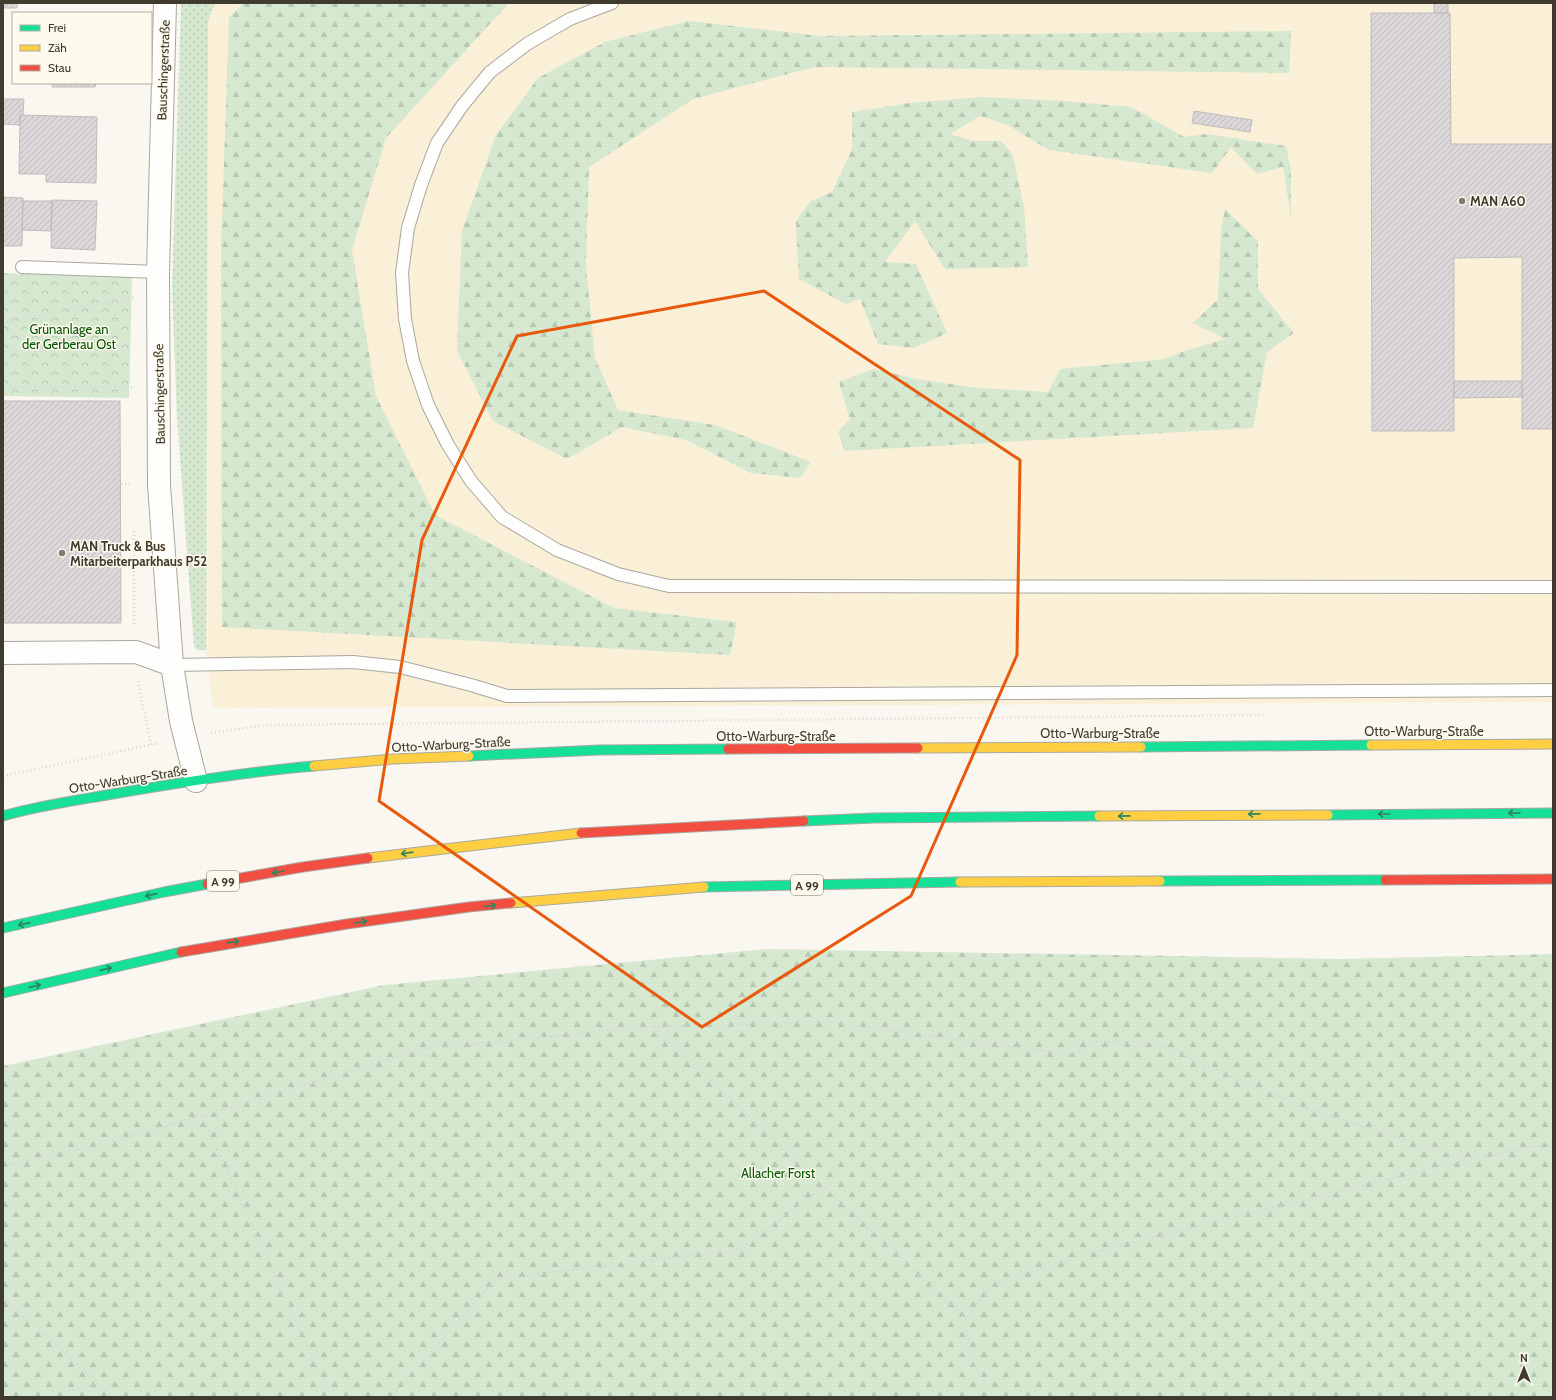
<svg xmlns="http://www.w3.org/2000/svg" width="1556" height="1400" viewBox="0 0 1556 1400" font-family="Cabin,sans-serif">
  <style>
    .built { fill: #f9f0d7 }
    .grass { fill: url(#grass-dots) }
    .forest { fill: url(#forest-firs) }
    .park { fill: url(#park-crowns) }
    .building { fill: url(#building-hatch); stroke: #c1bcbc }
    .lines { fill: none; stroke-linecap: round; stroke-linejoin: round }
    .lane-casing { stroke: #aaa79f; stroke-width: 14 }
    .street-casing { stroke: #aaa79f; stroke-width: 24 }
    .fast-casing { stroke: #aaa79f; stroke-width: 11 }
    .slow-casing { stroke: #aaa79f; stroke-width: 11 }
    .jam-casing { stroke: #aaa79f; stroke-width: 11 }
    .path { stroke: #d7d6d1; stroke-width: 2.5; stroke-dasharray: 1 3; stroke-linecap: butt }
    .lane { stroke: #fefefd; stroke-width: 12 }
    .street { stroke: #fefefd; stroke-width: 22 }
    .fast { stroke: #16e098; stroke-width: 9 }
    .slow { stroke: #ffcf43; stroke-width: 9 }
    .jam { stroke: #f24e42; stroke-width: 9 }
    .oneway { stroke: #2d855e }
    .marked { fill: none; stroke: #e8590c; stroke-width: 3; stroke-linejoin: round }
    .poi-dot { fill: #817d73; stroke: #fdf9ec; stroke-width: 1.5 }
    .labels { text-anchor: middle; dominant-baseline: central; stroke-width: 3; stroke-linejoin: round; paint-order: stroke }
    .shield { fill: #fdf9ec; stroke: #797468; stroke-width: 1 }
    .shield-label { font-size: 12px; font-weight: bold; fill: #403b2f }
    .street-label { font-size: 13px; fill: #403b2f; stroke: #fdf9ec }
    .poi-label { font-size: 13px; font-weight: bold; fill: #403b2f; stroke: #fdf9ec; text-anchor: start }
    .park-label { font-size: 13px; fill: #055503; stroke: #fdf9ec }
  </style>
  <defs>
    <pattern id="grass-dots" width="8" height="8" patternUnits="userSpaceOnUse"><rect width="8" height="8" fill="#d6e8d0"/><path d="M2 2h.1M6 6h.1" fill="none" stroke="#b9c8b3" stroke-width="1.8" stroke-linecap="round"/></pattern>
    <pattern id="forest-firs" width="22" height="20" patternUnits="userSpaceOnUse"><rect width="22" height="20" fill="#d6e8d0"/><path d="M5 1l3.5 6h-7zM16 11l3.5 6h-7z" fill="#b9c8b3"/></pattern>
    <pattern id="park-crowns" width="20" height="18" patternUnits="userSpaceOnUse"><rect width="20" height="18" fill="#d6e8d0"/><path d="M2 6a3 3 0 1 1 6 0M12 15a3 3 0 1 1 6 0" fill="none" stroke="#b9c8b3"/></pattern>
    <pattern id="building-hatch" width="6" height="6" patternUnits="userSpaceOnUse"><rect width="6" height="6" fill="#dcd7d8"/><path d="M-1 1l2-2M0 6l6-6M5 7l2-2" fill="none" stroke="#beb9ba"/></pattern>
  </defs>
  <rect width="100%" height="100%" fill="#f9f7f0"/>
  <path class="built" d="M215,3H1553V702L213,708L206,650L208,22Z"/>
  <path class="grass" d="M181,3H215L208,22L206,650H196L194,646L177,418L172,288Z"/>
  <path class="forest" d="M244,3H509L386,138L352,250L376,396L435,515L614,608L737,622L730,655L222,627L221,250L229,17Z
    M689,21L821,36L1291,31L1289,73L814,67L693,99L589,167L586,266L595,358L618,410L715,425L811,462L800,478L751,473L686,440L622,427L567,459L493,421L457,351L462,231L496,135L538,78L605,42Z
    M982,97L1065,101L1131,107L1184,137L1206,134L1286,146L1291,171V217L1283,167L1257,174L1231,147L1212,173L1049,150L1008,125L980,116L950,134L973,141H1001L1012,153L1024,207L1028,267L945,269L915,221L885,262L916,264L947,333L914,348L878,344L860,299L846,304L799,279L796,221L811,201L832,192L852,149V112L909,103Z
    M1225,209L1258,241V289L1294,333L1267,352L1253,428L845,451L838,432L850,419L839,382L874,369L916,379L978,388L1048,392L1060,369L1165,359L1184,351L1225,339L1193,323L1218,299L1221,229Z
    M767,949L1339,959L1553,954V1397H3V1066L384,985Z"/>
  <path class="park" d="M3,273L132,277L129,398L3,396Z"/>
  <path class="building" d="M3,3H17V8H3Z
    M1434,3H1448V13H1434Z
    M1371,13H1450L1451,144H1553V429H1522V257L1454,258V431H1372Z
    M53,83H96L95,87H52Z
    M3,99H24L23,115H20V125L3,124Z
    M1194,111L1252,120L1250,132L1192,123Z
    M20,115L97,117L96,183L46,182V174H19Z
    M3,197L23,198L22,246H3Z
    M52,200L97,201L95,250L51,248Z
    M23,201H52L51,231L22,230Z
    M1454,381H1522V397L1454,398Z
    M3,401H120L121,623H3Z"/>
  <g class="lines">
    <g class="lane-casing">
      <path id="lane" d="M612,3L570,19L527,44L490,72L462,106L437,143L421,185L408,228L402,273L405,319L413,361L428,405L448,445L471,481L502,517L557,550L618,574L669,586L1553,587
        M22,267L158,272
        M172,665L353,662L400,667L471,685L507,696L1553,690"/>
    </g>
    <g class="street-casing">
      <path id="street" d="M165,3L158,272L159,485L172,665L181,721L196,781
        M3,653L136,652L172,665"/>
    </g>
    <g class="fast-casing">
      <path id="fast" d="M1141,747L1371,745
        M469,756L599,750L728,749
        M1328,815L1553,813
        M3,816C37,806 72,801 107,795C176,783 245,772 314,766
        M804,821L874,818L1099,816
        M1160,881L1385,880
        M704,887L960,882
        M3,928L164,892L207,884
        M3,993L181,952"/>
    </g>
    <g class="slow-casing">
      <path id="slow" d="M1371,745L1553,744
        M918,748L1141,747
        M314,766L393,759L469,756
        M1099,816L1328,815
        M368,858L581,833
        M960,882L1160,881
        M511,903L704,887"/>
    </g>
    <g class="jam-casing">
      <path id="jam" d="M728,749L918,748
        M581,833L804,821
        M1385,880L1553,879
        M207,884L303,867L368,858
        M181,952L347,924L469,907L511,903"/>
    </g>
    <path class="path" d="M3,324L16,320L133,297
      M3,387H132
      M121,484H133
      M134,531V626
      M138,681L151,745
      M211,733L266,725L1267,715
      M3,776L159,743
      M652,1026L965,1318
      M202,1116L331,1397
      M3,1166L87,1148L202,1116L423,1049L652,1026L830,1022L1069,1054L1097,1042L1123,1041L1150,1043L1174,1051L1244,1083L1309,1109L1467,1160
      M3,1297L98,1383
      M50,1397L98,1383L112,1397
      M391,1397L496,1279L741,1249L824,1187
      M994,1397L971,1360L965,1318L993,1284L1111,1247L1467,1160L1544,1144L1553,1140"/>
    <use href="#lane" class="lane"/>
    <use href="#street" class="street"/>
    <use href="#fast" class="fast"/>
    <use href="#slow" class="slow"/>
    <use href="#jam" class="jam"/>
  </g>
  <defs><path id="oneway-shaft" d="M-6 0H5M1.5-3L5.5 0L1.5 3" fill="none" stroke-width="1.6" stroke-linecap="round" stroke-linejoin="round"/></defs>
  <g class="oneway">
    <use href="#oneway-shaft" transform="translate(1514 813) rotate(180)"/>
    <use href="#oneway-shaft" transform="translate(1254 814) rotate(179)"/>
    <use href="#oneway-shaft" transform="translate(1384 814) rotate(180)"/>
    <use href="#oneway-shaft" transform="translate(1124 816) rotate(179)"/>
    <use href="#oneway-shaft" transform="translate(407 853) rotate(172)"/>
    <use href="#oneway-shaft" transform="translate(278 872) rotate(170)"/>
    <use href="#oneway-shaft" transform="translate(151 895) rotate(167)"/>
    <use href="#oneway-shaft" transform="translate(490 906) rotate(-5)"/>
    <use href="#oneway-shaft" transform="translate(361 922) rotate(-8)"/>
    <use href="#oneway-shaft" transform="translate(24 924) rotate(167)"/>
    <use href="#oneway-shaft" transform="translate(233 942) rotate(-9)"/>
    <use href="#oneway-shaft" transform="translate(106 969) rotate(-13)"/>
    <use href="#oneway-shaft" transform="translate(35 986) rotate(-13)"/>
  </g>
  <path class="marked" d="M764,291L1020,460L1017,655L911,896L702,1027L379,801L422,540L517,336Z"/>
  <g class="poi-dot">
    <circle cx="1462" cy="201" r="4"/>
    <circle cx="62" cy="553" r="4"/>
  </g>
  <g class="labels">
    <g class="shield">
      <rect x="207" y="871" width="32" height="20" rx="3"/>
      <rect x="791" y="875" width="32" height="20" rx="3"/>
    </g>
    <g class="shield-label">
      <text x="223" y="881">A 99</text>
      <text x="807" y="885">A 99</text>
    </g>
    <g class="street-label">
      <text transform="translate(163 70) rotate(-88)">Bauschingerstraße</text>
      <text transform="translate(159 394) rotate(-91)">Bauschingerstraße</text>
      <text x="1424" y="731">Otto-Warburg-Straße</text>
      <text x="1100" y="733">Otto-Warburg-Straße</text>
      <text x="776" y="736">Otto-Warburg-Straße</text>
      <text transform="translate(451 744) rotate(-3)">Otto-Warburg-Straße</text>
      <text transform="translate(128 779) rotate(-9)">Otto-Warburg-Straße</text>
    </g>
    <g class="poi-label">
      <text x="1470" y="201">MAN A60</text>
      <text x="70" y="546">MAN Truck &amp; Bus<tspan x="70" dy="15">Mitarbeiterparkhaus P52</tspan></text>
    </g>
    <g class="park-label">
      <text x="69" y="329">Grünanlage an<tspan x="69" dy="15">der Gerberau Ost</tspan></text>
      <text x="778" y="1173">Allacher Forst</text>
    </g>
  </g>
  <rect width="1556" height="1400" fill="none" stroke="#403b2f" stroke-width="8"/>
  <rect x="12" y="12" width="140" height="72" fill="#fdf9ec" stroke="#b1ada0"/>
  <rect x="20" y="25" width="20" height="6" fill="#16e098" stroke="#b1ada0"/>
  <text x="48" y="32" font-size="12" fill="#403b2f">Frei</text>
  <rect x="20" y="45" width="20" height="6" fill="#ffcf43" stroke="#b1ada0"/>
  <text x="48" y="52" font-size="12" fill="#403b2f">Zäh</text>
  <rect x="20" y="65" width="20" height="6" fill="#f24e42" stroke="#b1ada0"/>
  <text x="48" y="72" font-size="12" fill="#403b2f">Stau</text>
  <g transform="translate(1524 1368)" stroke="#fdf9ec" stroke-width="3" paint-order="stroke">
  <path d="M0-3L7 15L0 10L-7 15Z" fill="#403b2f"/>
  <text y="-6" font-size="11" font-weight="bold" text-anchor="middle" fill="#403b2f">N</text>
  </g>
</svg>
